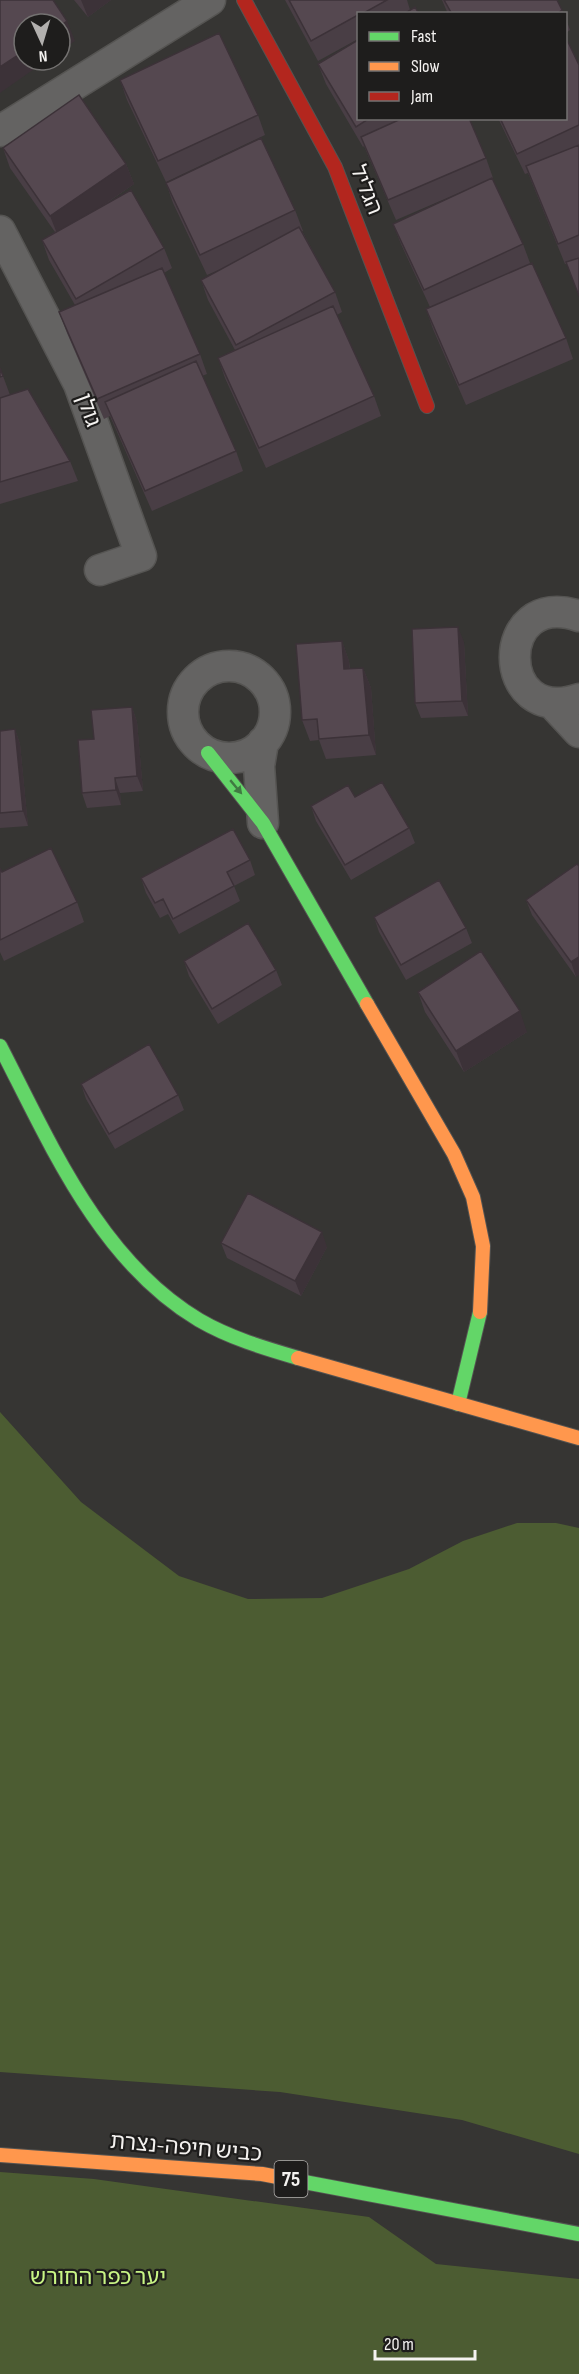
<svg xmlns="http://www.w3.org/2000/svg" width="579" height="2374" viewBox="0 0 579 2374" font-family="'Sofia Sans Condensed','Noto Sans Hebrew',sans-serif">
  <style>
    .green { fill: #4c5c32 }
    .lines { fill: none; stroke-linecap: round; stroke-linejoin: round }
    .street-casing { stroke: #555452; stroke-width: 33 }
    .fast-casing { stroke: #555452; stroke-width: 16 }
    .slow-casing { stroke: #555452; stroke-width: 16 }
    .jam-casing { stroke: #555452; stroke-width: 16 }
    .street { stroke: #646362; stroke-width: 30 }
    .fast { stroke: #63d668; stroke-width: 14 }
    .slow { stroke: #ff974d; stroke-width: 14 }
    .jam { stroke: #b3261e; stroke-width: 14 }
    .wall { fill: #493e45 }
    .shaded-wall { fill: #3c3238 }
    .building { fill: #554850; stroke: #3c3238; stroke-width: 1.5 }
    .oneway { fill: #407a42 }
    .labels { text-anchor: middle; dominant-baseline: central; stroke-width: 4.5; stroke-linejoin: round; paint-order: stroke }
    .shield { fill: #1e1d1c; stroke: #b4b2b0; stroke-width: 1.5 }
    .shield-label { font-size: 21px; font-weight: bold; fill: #f4f2f0 }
    .street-label { font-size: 22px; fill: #f4f2f0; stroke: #1e1d1c }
    .park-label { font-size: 22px; fill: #c8f485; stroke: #1e1d1c }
  </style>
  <rect width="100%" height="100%" fill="#363533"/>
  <path class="green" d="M0,1412L81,1502L179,1576L248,1599L322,1598L409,1569L463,1541L517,1523H556L579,1528V2154L462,2120L280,2092L0,2072Z
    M0,2172L94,2179L369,2217L436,2264L579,2279V2374H0Z"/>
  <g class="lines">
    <g class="street-casing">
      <path id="street" d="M0,131L210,0
        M0,231L79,384L141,556L100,570
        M579,616C493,587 494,728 579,699
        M183 712a46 46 0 1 1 92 0a46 46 0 1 1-92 0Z
        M552,703L579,732
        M263,742L259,766L263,823"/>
    </g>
    <g class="fast-casing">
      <path id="fast" d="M208,753L263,823L367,1004
        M0,1046C51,1145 100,1261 199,1320C230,1338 264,1348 298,1358
        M458,1404L480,1312
        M283,2178L579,2234"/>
    </g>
    <g class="slow-casing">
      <path id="slow" d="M367,1004L454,1154L473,1197L483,1246L480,1312
        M298,1358L579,1438
        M0,2155L262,2174L283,2178"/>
    </g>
    <g class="jam-casing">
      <path id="jam" d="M244,0L335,167L427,406"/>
    </g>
    <use href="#street" class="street"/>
    <use href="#fast" class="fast"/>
    <use href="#slow" class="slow"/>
    <use href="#jam" class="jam"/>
  </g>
  <path class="wall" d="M74,0H111L88,17Z
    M285,0H407L410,10L419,14H358V39L318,61Z
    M442,0H557L564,14H448Z
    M566,19L570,30L566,33Z
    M318,64L358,118H469L486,158L493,178L492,179L523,244L530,263L566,338L573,359L466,405L433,329L426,309L430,307L401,244L393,224L475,186L396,220L364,146L363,147L326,84Z
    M579,65V296L567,264H565L528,173L525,174L498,118H566Z
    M120,80L258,115L265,135L166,182L127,100Z
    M3,148L126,164L134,184L101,207L164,248L172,268L164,273L200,354L207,374L202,376L236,451L243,471L152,511L110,416L104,419L67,333L59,312L75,305L49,260L42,240L55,232L10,168Z
    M166,183L295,210L303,231H302L335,292L342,312L337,315L374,396L381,416L266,468L225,378L218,358L235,350L208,300L201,280L228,266L207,275L173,203Z
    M0,368L10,395L70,461L78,481L0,504Z
    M342,641L349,661L350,669L363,668L371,688L376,755L326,759L319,740L310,741L302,720Z
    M464,642L468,716L421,718L415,703Z
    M132,707L137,722L143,791L120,793L121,805L87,808L82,793L94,739Z
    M15,729L20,744L28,826L0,828V731Z
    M355,797L409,828L415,843L351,880L316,821L311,806Z
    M250,860L255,875L234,886L240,901L179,934L168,914L160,918L146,893L141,878Z
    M579,866L576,977L532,915L526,900Z
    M0,868L2,872L77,902L84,922L4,961L0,952Z
    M374,917L466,928L472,943L406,980L379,932Z
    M184,961L276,970L282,985L218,1024L189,976Z
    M418,992L527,1032L464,1072L425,1012Z
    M81,1084L178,1095L184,1110L115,1149L86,1099Z
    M221,1243L327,1247L301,1296L227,1258Z"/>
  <path class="shaded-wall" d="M81,0H111L88,17Z
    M67,21L75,41L60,51V26Z
    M24,51V60H47L0,93V67Z
    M126,164L134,184L58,236L50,216Z
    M458,627L464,642L468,716L462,701Z
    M342,641L349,661L351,690L344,669Z
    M363,668L371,688L376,755L369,735Z
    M132,707L137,722L143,791L137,776Z
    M15,729L20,744L28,826L23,811Z
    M115,778L120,793L121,805L116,790Z
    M579,957V975L576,977L571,962Z
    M520,1011L527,1032L464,1072L456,1051Z
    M322,1232L327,1247L301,1296L295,1281Z"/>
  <path class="building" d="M0,0H53L67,21L60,26V24H24V51L0,67Z
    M289,0H387L362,14H358V15L311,41Z
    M444,0H557L562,10L557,14H452Z
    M415,7L419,14H404Z
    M219,33L258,115L158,161L120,80Z
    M358,40V118H370L356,127L318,64Z
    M568,42L579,65V125L517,154L500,118H566V43Z
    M79,95L126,164L50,216L3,148Z
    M403,118H469L486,158L388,200L361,137Z
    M261,138L295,210L200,255L166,183Z
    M579,145V235L558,244L526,166Z
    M492,178L523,244L424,290L393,224Z
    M131,190L164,248L76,299L42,240Z
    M299,227L335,292L236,345L201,280Z
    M579,258V296L566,262Z
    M532,263L566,338L459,385L426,309Z
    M162,268L200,354L97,399L59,312Z
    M333,306L374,396L259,448L218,358Z
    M196,361L236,451L145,491L105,402Z
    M0,368L3,376L0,377Z
    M28,389L70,461L0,482V398Z
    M458,627L462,701L415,703L412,629Z
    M342,641L344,669L363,668L369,735L319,739L317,719L302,720L296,644Z
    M132,707L137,776L115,778L116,790L82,793L78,740L94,739L91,710Z
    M15,729L23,811L0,813V731Z
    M382,782L409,828L345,865L311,806L348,785L355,797Z
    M233,829L250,860L227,872L234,886L173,919L163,899L155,903L141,878Z
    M51,848L77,902L0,940V868L2,872Z
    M577,864L579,866V957L571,962L526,900Z
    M439,880L466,928L401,965L374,917Z
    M248,923L276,970L212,1009L184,961Z
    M481,951L520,1011L456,1051L418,992Z
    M149,1044L178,1095L109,1134L81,1084Z
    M248,1193L322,1232L295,1281L221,1243Z"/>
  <defs><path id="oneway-solid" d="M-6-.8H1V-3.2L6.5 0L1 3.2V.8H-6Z" transform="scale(1.5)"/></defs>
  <use class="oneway" href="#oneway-solid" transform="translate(236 787) rotate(50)"/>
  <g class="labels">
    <rect class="shield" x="274.5" y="2161" width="33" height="36" rx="4.5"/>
    <g class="shield-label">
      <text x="291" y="2179">75</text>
    </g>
    <g class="street-label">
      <text transform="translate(366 190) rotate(68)">הגליל</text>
      <text transform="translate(88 410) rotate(70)">גולן</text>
      <text transform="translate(186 2148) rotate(5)">כביש חיפה-נצרת</text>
    </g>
    <g class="park-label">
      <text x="98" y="2277">יער כפר החורש</text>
    </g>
  </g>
  <rect x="357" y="12" width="210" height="108" fill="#1e1d1c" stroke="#747271" stroke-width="1.5"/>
  <rect x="369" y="32" width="30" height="9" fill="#63d668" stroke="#747271" stroke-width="1.5"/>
  <text x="411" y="42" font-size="18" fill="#f4f2f0">Fast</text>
  <rect x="369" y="62" width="30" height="9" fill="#ff974d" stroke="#747271" stroke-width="1.5"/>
  <text x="411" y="72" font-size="18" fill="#f4f2f0">Slow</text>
  <rect x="369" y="92" width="30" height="9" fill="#b3261e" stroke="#747271" stroke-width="1.5"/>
  <text x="411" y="102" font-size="18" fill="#f4f2f0">Jam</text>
  <g transform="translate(42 42) rotate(176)"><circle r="28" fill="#1e1d1c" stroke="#747271" stroke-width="1.5"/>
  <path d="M0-4.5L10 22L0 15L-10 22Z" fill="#b2b0ae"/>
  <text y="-9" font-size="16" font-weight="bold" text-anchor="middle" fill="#f4f2f0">N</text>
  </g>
  <path d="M375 2350v9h100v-9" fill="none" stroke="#f4f2f0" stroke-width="3"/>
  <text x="384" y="2350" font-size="18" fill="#f4f2f0" stroke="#1e1d1c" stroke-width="4.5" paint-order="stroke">20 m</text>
</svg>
